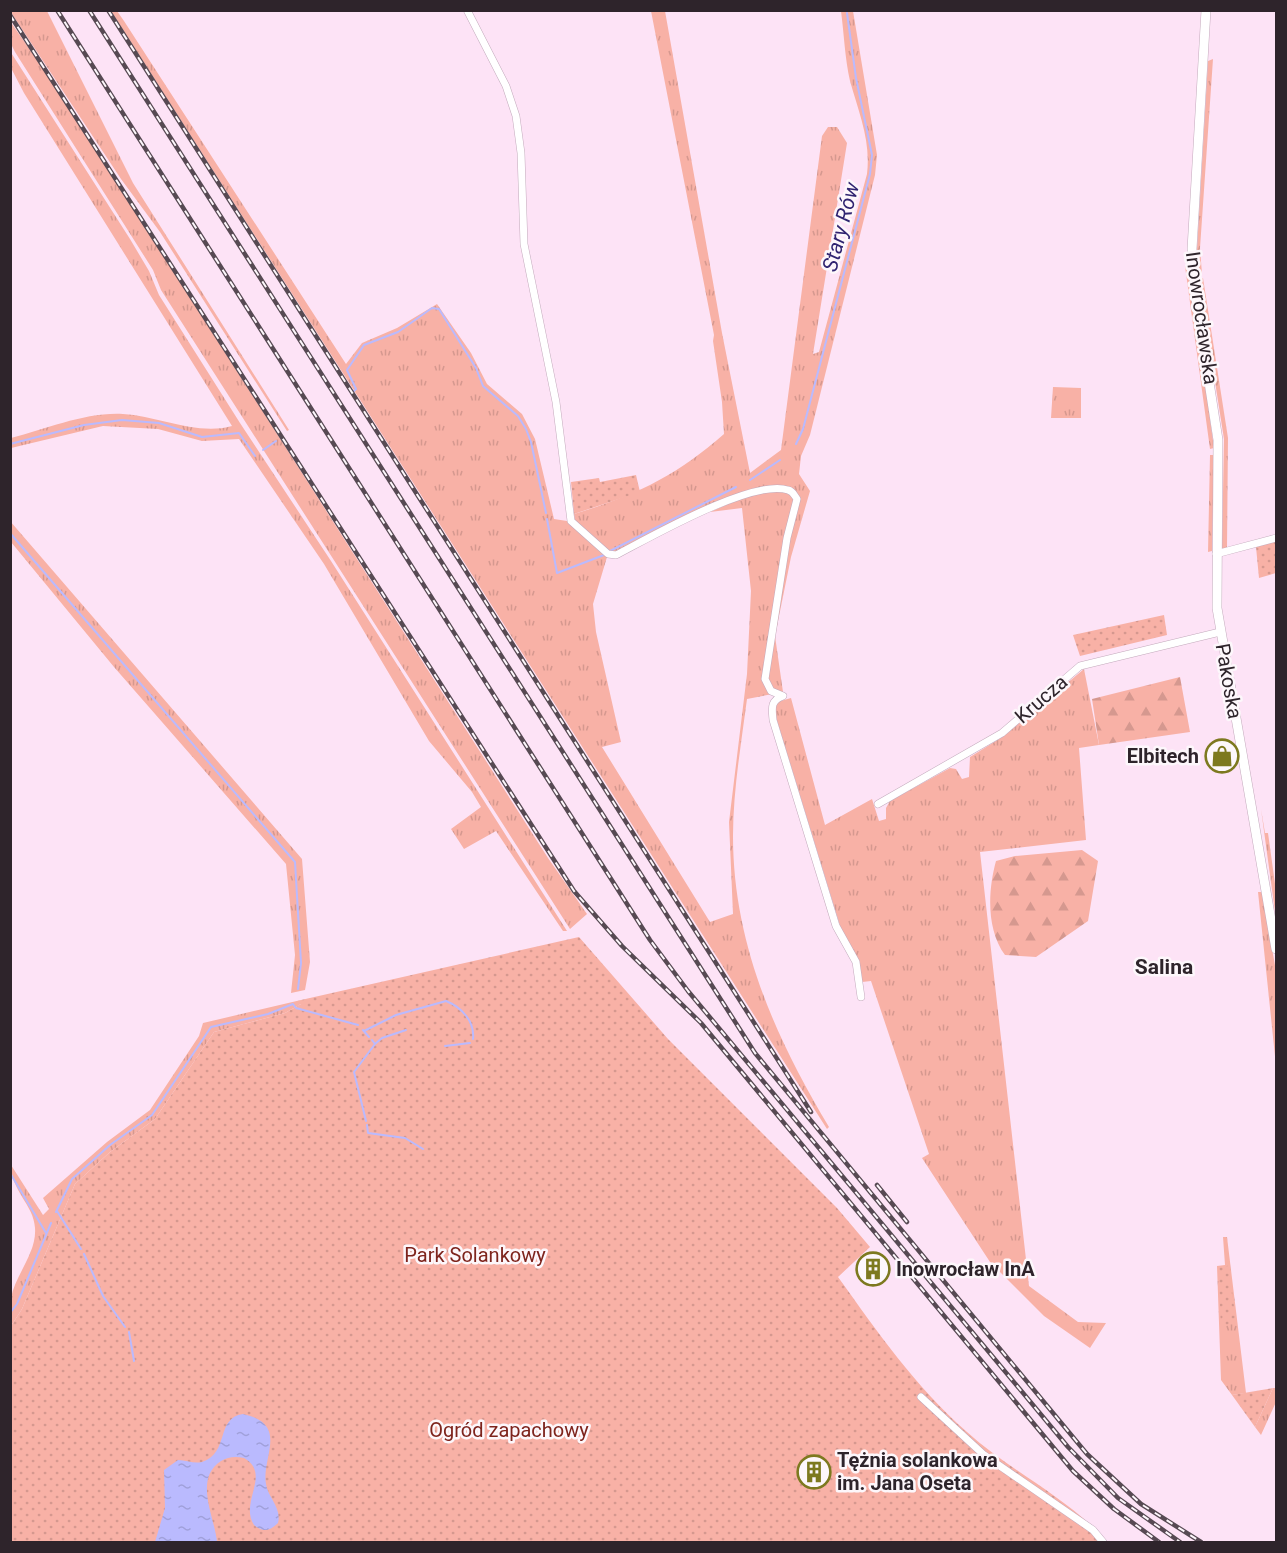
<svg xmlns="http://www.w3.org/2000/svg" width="1287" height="1553" viewBox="0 0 1287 1553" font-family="Roboto,sans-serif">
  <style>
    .grass { fill: url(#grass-tufts) }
    .forest { fill: url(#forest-firs) }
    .park { fill: url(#park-dots) }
    .water { fill: url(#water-ripples) }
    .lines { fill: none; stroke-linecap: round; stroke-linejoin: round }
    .stream { stroke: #babafe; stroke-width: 2 }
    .street-casing { stroke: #c3aabc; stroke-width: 8 }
    .secondary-casing { stroke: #c3aabc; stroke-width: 10 }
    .street { stroke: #fff; stroke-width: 7 }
    .secondary { stroke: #fff; stroke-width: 9 }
    .rail-casing { stroke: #574a53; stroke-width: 4.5 }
    .rail { stroke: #fdf7fb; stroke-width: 2; stroke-dasharray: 7; stroke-linecap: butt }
    .labels { text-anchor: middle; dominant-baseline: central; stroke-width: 5; stroke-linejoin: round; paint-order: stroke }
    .street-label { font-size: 20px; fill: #2e242b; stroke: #fdf7fb }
    .poi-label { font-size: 20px; font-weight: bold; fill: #2e242b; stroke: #fdf7fb; text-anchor: start }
    .park-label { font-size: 20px; fill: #7e241d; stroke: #fdf7fb }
    .water-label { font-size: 21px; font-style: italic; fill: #302471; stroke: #fdf7fb }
    .neighbourhood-label { font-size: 21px; font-weight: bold; fill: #2e242b; stroke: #fdf7fb }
  </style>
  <defs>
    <pattern id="grass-tufts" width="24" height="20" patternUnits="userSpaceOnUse" patternTransform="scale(1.5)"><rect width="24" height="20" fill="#f8b1a6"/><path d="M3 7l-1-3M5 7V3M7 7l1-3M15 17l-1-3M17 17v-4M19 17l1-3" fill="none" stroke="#d5988f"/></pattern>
    <pattern id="forest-firs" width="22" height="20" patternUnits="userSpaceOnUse" patternTransform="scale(1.5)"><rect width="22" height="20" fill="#f8b1a6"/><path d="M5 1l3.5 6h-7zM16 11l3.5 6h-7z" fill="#d5988f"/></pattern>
    <pattern id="park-dots" width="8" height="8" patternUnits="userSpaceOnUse" patternTransform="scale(1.5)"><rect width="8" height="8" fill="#f8b1a6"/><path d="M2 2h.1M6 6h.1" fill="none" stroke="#d5988f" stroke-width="1.8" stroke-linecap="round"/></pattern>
    <pattern id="water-ripples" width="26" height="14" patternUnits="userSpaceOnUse" patternTransform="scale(1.5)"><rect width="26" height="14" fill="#babafe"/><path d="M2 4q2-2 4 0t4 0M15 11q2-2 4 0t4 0" fill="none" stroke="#a0a0da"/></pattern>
  </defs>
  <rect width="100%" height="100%" fill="#fde3f6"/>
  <path class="grass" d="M47,11L133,183L289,430L287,431L160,232L121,179L10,11Z
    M111,11H117L124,21L346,364L362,343L397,328L437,304L471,353L487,384L522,414L535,439L554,519L567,521L607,557L593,604L596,632L621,742L602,747L710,922L733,914L729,822L747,674L751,591L742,508L710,512L740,499L739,494L615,552L607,551L575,521L574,514C636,495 675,477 724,434L722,402L713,341L714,335L651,11H665L722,333L750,473L781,450L822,136L828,127H837L847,143L813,354L819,352L867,174C871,141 859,113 850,81C845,59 844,34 841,11H853L877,155L875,175L810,435L801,456L799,474L810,491L791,557L775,636L783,692L747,699C741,745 733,791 733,836C733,943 775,1037 829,1127L827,1129Z
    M10,21L49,77L548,858L587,914L570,929L161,290L153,270L15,52L11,44Z
    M10,51L130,239L149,271L159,295L240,423L331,561L567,931H563L496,831L464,849L451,829L481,807L472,792L429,741L324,564L239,439L202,441L158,429L103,426L11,448V438C47,429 85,412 123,414C159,416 197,436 232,426L24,93L11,68Z
    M1213,59L1200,248L1202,274L1198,272L1197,249L1208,61Z
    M1185,266L1189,267L1214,448L1210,449Z
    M1203,278L1228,438L1227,548H1222L1224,439L1199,280Z
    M1053,387L1081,388V418H1051Z
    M1210,455H1214L1212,551L1208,552Z
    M10,521L302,859L310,962L305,990L291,993L295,955L286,864L114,667L11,542Z
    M1084,669L1099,745L1079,748L1086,840L980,852L1029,1286L1078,1322L1106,1323L1090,1348L1044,1316L990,1262L922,1158L929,1154L871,981L862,982L859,962L841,929L774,711L777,702L791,698L825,825L872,799L879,821L886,819V808L890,801L950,768L956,769L962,779L969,777L970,757L1004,736Z
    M1261,809L1265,833H1268L1276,891V919Z
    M1258,892H1262L1276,971V1066Z
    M301,1000V1004L285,1013L214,1032L155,1119L110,1152L75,1184L22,1309L11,1326C11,1317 9,1306 11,1298C15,1275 37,1253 35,1228C34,1205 11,1191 11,1165L43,1215L49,1209L43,1198L107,1142L150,1110L199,1036L203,1023Z
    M1223,1237H1227L1246,1393L1232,1395L1221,1380L1217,1266L1225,1265Z
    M1273,1388H1276V1402L1261,1435L1255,1427Z"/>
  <path class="forest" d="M1180,677L1190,732L1099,745L1092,699Z
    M1082,850L1098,861L1088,921L1036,957L1005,955C986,929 988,890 996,861L1015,856Z"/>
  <path class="park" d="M636,475L640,492L574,514L571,482L599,478L600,482Z
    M1276,541V573L1259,578L1256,547Z
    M1164,615L1167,635L1080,656L1073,635Z
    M579,937L668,1039L837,1208L870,1247L838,1277C879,1334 914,1385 967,1432C1011,1472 1068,1497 1107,1542H11V1326L22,1309L75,1184L110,1152L155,1119L214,1032L285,1013L301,1004V1000Z
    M1229,1266L1236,1323L1221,1326L1218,1267Z
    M1273,1388L1255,1427L1232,1395Z"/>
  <path class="water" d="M243,1414C290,1424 261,1458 266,1484C268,1498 282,1508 278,1523C270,1531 263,1533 254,1525C239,1502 272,1474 244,1458C235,1456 228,1457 221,1461C193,1479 215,1518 217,1542H155L165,1508L164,1470L178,1460C186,1460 194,1464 202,1462C230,1453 215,1418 243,1414Z"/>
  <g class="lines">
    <path class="stream" d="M354,391L356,389L347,370L364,345L398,332L432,308L439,309L476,368L483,386L518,416L526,429L531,442L546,513
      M10,444L84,425L122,420L159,423L202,437L239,433L255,456
      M796,444L803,429L870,174L872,155L856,78L847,13
      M263,450L276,441
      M750,480L780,460
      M547,519L557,573L604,555
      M10,533L295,862L301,963L298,989
      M610,551L736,487
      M363,1030L369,1037
      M364,1031L396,1015L446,1001C461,1007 475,1021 473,1039
      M375,1044L382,1038L406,1030
      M445,1046L470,1043
      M366,1121L354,1072L375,1044L372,1040
      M367,1125L368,1133L405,1138L423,1149
      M10,1173L46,1233
      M57,1211L81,1249
      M56,1212L72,1179L110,1145L152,1115L211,1027L268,1014L293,1004L296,1008L358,1025
      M84,1254L103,1296L125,1327
      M10,1313L17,1304L51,1223
      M129,1332L134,1361"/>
    <g class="street-casing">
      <path id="street" d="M467,10L506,86L516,116L521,153L524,244L556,402L571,521L608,554L616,555C649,538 753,478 788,490C793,491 794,495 797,499L787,538L765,679L771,691L783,696C770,701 772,708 773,720L836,926L856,962L861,997
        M1216,554L1276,538
        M878,804L1002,733L1080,666L1220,632
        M921,1397L984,1455L1093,1530L1103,1542"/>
    </g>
    <g class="secondary-casing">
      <path id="secondary" d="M1206,10L1192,249L1195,292L1218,440L1217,608L1276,949"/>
    </g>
    <use href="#street" class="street"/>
    <use href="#secondary" class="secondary"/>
    <g class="rail-casing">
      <path id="rail" d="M57,10L650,940L688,991L1068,1447L1118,1498L1180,1542
        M89,10L755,1053L1087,1454L1141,1504L1201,1542
        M108,10L811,1112
        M10,15L574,891L622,946L701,1023L1073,1471L1114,1509L1159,1542
        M877,1185L907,1222"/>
    </g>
    <use href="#rail" class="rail"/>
  </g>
  <defs>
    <g id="shop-ring" transform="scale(1.725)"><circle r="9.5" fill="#fdf7fb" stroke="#7d791f" stroke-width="1.5"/><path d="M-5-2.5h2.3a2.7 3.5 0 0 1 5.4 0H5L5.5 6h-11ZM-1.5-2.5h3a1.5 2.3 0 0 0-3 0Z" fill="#7d791f"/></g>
    <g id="building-ring" transform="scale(1.725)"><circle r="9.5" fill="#fdf7fb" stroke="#7d791f" stroke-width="1.5"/><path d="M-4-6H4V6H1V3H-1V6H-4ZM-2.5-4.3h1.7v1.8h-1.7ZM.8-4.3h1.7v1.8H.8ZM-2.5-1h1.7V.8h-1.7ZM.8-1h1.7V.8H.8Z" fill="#7d791f"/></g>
  </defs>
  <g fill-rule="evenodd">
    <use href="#shop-ring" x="1222" y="756"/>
    <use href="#building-ring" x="873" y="1269"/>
    <use href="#building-ring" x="814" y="1472"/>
  </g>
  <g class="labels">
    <g class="street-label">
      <text transform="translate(1202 318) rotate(82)">Inowrocławska</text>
      <text transform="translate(1229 681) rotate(80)">Pakoska</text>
      <text transform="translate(1041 699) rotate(-41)">Krucza</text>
    </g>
    <g class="poi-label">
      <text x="1199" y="756" text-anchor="end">Elbitech</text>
      <text x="896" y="1269">Inowrocław InA</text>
      <text x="837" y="1460">Tężnia solankowa<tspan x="837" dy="23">im. Jana Oseta</tspan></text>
    </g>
    <g class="park-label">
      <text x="475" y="1255">Park Solankowy</text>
      <text x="509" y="1430">Ogród zapachowy</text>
    </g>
    <g class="water-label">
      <text transform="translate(841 227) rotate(-75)">Stary Rów</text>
    </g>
    <g class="neighbourhood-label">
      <text x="1164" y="967">Salina</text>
    </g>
  </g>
  <rect width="1287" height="1553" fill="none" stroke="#2e242b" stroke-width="24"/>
</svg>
